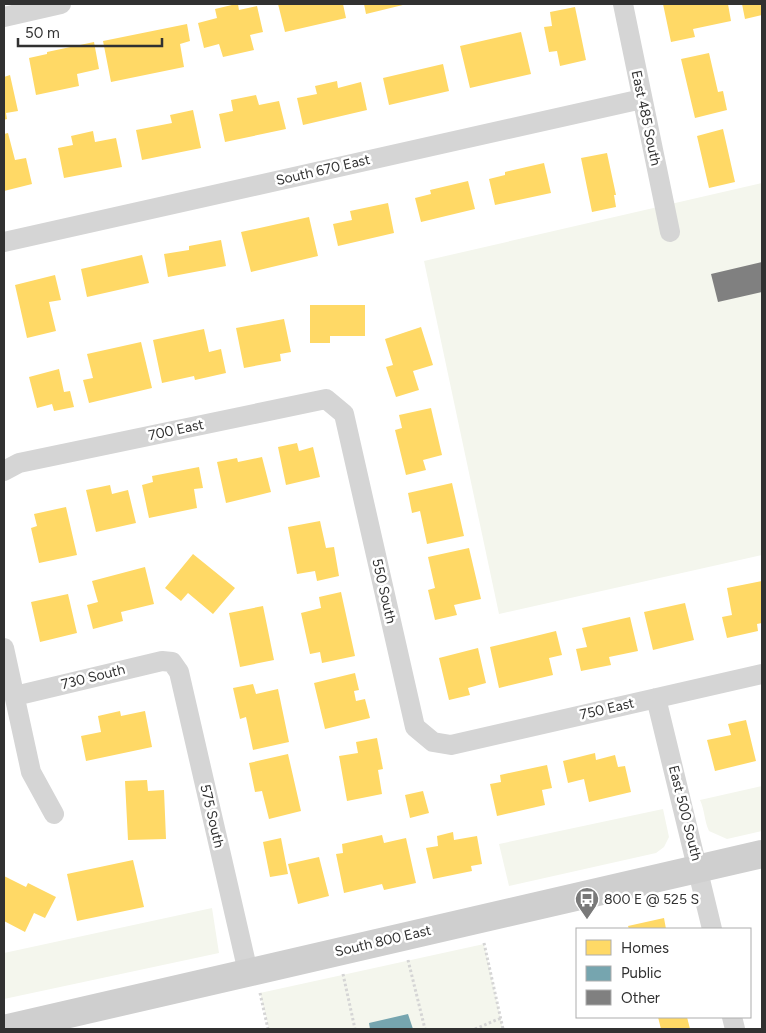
<svg xmlns="http://www.w3.org/2000/svg" width="766" height="1033" viewBox="0 0 766 1033" font-family="Figtree,sans-serif">
  <style>
    .green { fill: #f4f6ed }
    .homes { fill: #ffd966 }
    .public { fill: #76a5af }
    .building { fill: #808080 }
    .lines { fill: none; stroke-linecap: round; stroke-linejoin: round }
    .path { stroke: #d5d5d5; stroke-width: 3; stroke-dasharray: 2.5 2.5; stroke-linecap: butt }
    .minor { stroke: #d5d5d5; stroke-width: 20 }
    .secondary { stroke: #cfcfcf; stroke-width: 28 }
    .labels { text-anchor: middle; dominant-baseline: central; stroke-width: 5; stroke-linejoin: round; paint-order: stroke }
    .street-label { font-size: 14px; fill: #313131; stroke: #fff }
    .poi-label { font-size: 14px; fill: #313131; stroke: #fff; text-anchor: start }
  </style>
  <rect width="100%" height="100%" fill="#fff"/>
  <path class="green" d="M762,183V555L499,614L424,261Z
    M762,786V831L727,839L709,831C704,820 705,811 700,800Z
    M663,809L669,837L664,847L656,853L509,886L499,844Z
    M212,908L219,953L4,999V953Z
    M484,944L503,1029H269L260,993Z"/>
  <path class="homes" d="M236,4H238L239,10L257,6L263,32L250,35L254,50L223,57L219,44L204,48L198,23L217,18L215,9Z
    M278,4H343L346,18L285,32Z
    M364,4H407L366,14Z
    M663,4H728L731,21L693,29L695,37L671,42Z
    M742,4H762V15L745,19Z
    M575,7L586,60L560,66L557,51L549,52L544,27L552,26L550,12Z
    M187,24L190,41L180,44L184,67L111,82L103,41Z
    M521,32L531,74L470,88L460,46Z
    M94,42L99,69L77,74L79,86L36,95L29,58L47,54V52Z
    M709,53L718,92L723,91L727,110L695,118L681,59Z
    M443,64L449,91L389,105L383,78Z
    M10,75L18,111L6,113L7,119L4,120V77Z
    M337,81L338,88L361,82L367,110L303,125L297,98L317,94L315,86Z
    M256,95L259,105L279,101L286,129L225,142L219,114L233,111L231,100Z
    M193,110L201,148L142,160L136,130L172,123L170,115Z
    M723,129L735,182L709,188L697,136Z
    M93,131L95,142L116,138L122,167L64,178L58,148L73,145L71,136Z
    M8,133L15,160L26,158L32,184L4,191V134Z
    M607,153L616,195H614L616,207L592,212L581,158Z
    M544,163L551,193L495,205L489,179L505,175V172Z
    M468,181L475,209L421,222L415,198L431,194L430,190Z
    M388,203L394,233L338,246L333,224L352,220L350,211Z
    M309,217L318,256L251,272L241,232Z
    M221,240L226,266L168,277L164,254L189,250V246Z
    M142,255L149,283L87,297L81,269Z
    M55,275L61,300L49,302L56,331L27,338L15,285Z
    M310,305H365V336H330V343H310Z
    M284,319L291,352L280,354L281,361L244,368L236,328Z
    M421,327L433,365L413,371L419,390L396,397L386,367L393,365L385,339Z
    M204,329L209,352L221,349L226,373L195,380L194,376L162,383L153,340Z
    M141,342L152,388L89,403L83,380L93,378L87,354Z
    M59,369L64,392L70,391L74,407L54,411L52,404L37,408L29,377Z
    M431,408L442,455L423,460L426,470L406,475L395,430L402,428L399,415Z
    M297,443L299,451L313,447L320,477L286,485L278,447Z
    M262,457L271,492L226,503L217,462L237,458L238,462Z
    M199,467L203,488L194,489L197,508L149,518L142,485L153,482L152,476Z
    M452,483L464,536L427,544L420,511L412,513L408,493Z
    M110,485L112,494L128,490L136,523L96,532L86,490Z
    M66,507L77,555L39,563L31,528L37,526L34,514Z
    M320,521L326,548L334,547L339,576L317,581L315,571L297,574L288,527Z
    M469,548L481,599L454,605L457,615L435,620L428,590L435,588L428,557Z
    M193,554L235,588L213,614L188,593L181,601L165,588Z
    M145,567L154,604L121,612L123,621L93,629L87,605L98,602L92,581Z
    M762,581V623L757,624L758,631L727,638L722,617L732,615L727,588Z
    M341,592L355,656L322,663L320,652L310,654L301,613L321,608L319,597Z
    M68,594L77,633L40,642L31,602Z
    M685,603L694,640L653,650L644,612Z
    M263,606L274,660L240,667L229,613Z
    M630,617L638,651L609,657L611,665L581,671L576,649L587,647L582,628Z
    M556,631L562,655L549,658L553,675L499,688L490,647Z
    M478,648L486,683L468,688L470,695L449,700L439,658Z
    M355,673L359,690L354,691L356,701L365,699L370,718L325,729L314,683Z
    M253,684L256,694L278,689L289,742L253,750L246,717L240,719L233,688Z
    M120,711L121,716L145,711L152,747L86,761L81,736L101,732L98,716Z
    M746,720L756,761L715,771L707,740L731,735L728,724Z
    M377,738L383,769L378,770L382,794L347,801L339,756L358,753L356,742Z
    M595,753L596,760L615,755L618,767L625,766L631,792L589,802L584,779L568,783L563,761Z
    M288,754L301,811L269,819L262,791L255,792L249,763Z
    M547,765L552,788L542,790L545,805L497,816L490,784L501,782L500,775Z
    M147,780L148,791L164,790L166,839L128,840L125,781Z
    M423,791L429,813L410,818L405,795Z
    M453,832L454,840L477,836L482,864L471,866L472,871L433,879L426,848L438,846L437,836Z
    M382,835L384,843L406,838L416,883L384,890L382,884L344,893L336,854L343,853L342,844Z
    M281,838L288,874L270,877L263,842Z
    M319,857L329,896L298,904L288,864Z
    M133,860L144,907L77,921L67,874Z
    M4,876L26,887L28,883L56,897L45,918L34,913L25,932L4,921Z
    M664,918L666,929H629L628,926Z
    M658,1017H687L690,1029H661Z"/>
  <path class="public" d="M408,1014L413,1029H370L369,1023Z"/>
  <path class="building" d="M762,262V292L718,302L711,274Z"/>
  <g class="lines">
    <path class="path" d="M484,943L503,1029
      M408,960L425,1029
      M343,974L355,1029
      M260,993L268,1029
      M475,1029L501,1018"/>
    <path class="minor" d="M623,4L670,232
      M4,17L61,4
      M4,242L642,99
      M4,471L19,463L326,399L344,414L415,727L433,742L451,745L762,674
      M4,648L31,772L54,814
      M15,696L162,661L172,662L179,672L248,972
      M656,698L712,929
      M732,1017L735,1029"/>
    <path class="secondary" d="M4,1029L762,854"/>
  </g>
  <defs>
    <g id="bus-pin" transform="scale(1.25)"><path d="M0 17L-7.5 6A9.5 9.5 0 1 1 7.5 6Z" fill="#797979" stroke="#fff"/><path d="M-5-6H5V4H4V6H2V4H-2V6H-4V4H-5ZM-3.5-4V0h7V-4ZM-3.5 1.2v1.5H-2V1.2ZM2 1.2v1.5H3.5V1.2Z" fill="#fff"/></g>
  </defs>
  <g fill-rule="evenodd">
    <use href="#bus-pin" x="587" y="899"/>
  </g>
  <g class="labels">
    <g class="street-label">
      <text transform="translate(646 118) rotate(78)">East 485 South</text>
      <text transform="translate(323 170) rotate(-13)">South 670 East</text>
      <text transform="translate(176 430) rotate(-12)">700 East</text>
      <text transform="translate(384 591) rotate(77)">550 South</text>
      <text transform="translate(93 677) rotate(-14)">730 South</text>
      <text transform="translate(607 709) rotate(-13)">750 East</text>
      <text transform="translate(685 813) rotate(76)">East 500 South</text>
      <text transform="translate(212 816) rotate(77)">575 South</text>
      <text transform="translate(383 941) rotate(-13)">South 800 East</text>
    </g>
    <g class="poi-label">
      <text x="604" y="899">800 E @ 525 S</text>
    </g>
  </g>
  <rect width="766" height="1033" fill="none" stroke="#313131" stroke-width="10"/>
  <rect x="576" y="928" width="175" height="90" fill="#ffffff" stroke="#adadad"/>
  <rect x="586" y="940" width="25" height="15" fill="#ffd966" stroke="#adadad"/>
  <text x="621" y="953" font-size="15" fill="#313131">Homes</text>
  <rect x="586" y="966" width="25" height="15" fill="#76a5af" stroke="#adadad"/>
  <text x="621" y="978" font-size="15" fill="#313131">Public</text>
  <rect x="586" y="990" width="25" height="15" fill="#808080" stroke="#adadad"/>
  <text x="621" y="1003" font-size="15" fill="#313131">Other</text>
  <path d="M18 38v8h144v-8" fill="none" stroke="#313131" stroke-width="2.5"/>
  <text x="25" y="38" font-size="15" fill="#313131" stroke="#ffffff" stroke-width="4" paint-order="stroke">50 m</text>
</svg>
